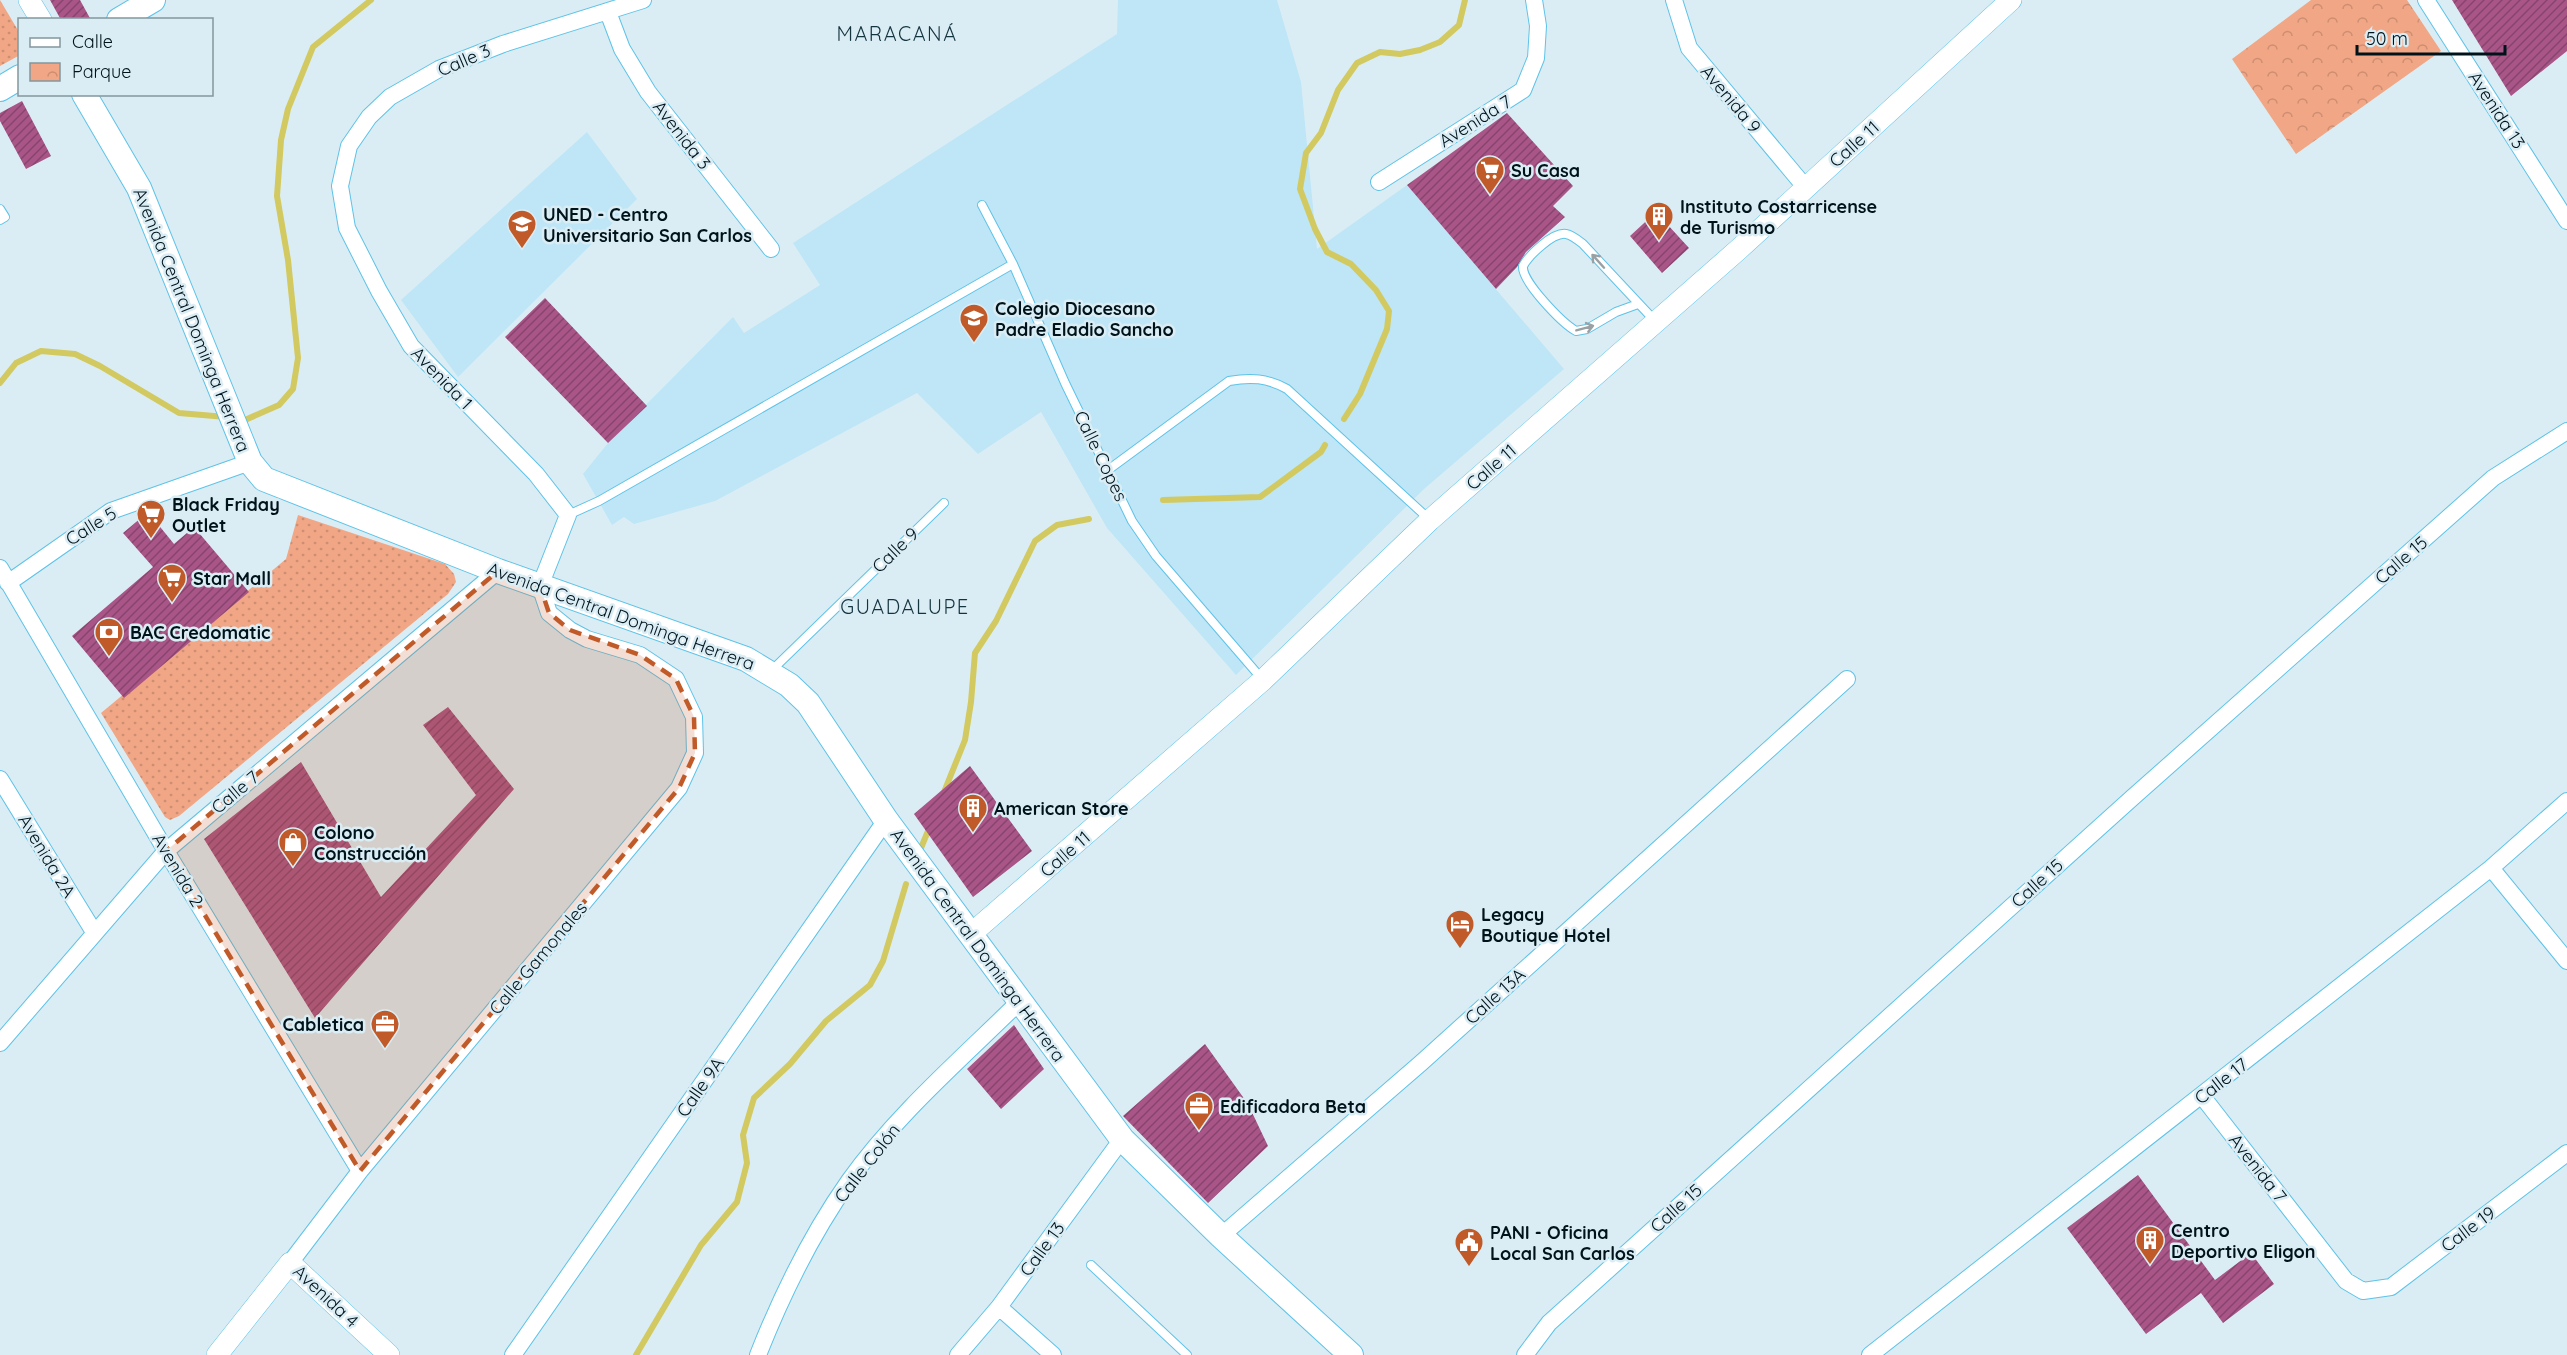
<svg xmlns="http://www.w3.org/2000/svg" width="2567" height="1355" viewBox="0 0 2567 1355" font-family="Quicksand,sans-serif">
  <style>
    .built { fill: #bee6f6 }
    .grass { fill: url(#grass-dots) }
    .park { fill: url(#park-crowns) }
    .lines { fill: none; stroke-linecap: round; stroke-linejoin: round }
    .stream { stroke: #d2c961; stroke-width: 6 }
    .building { fill: url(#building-hatch) }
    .service-casing { stroke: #5dc3e8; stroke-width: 10 }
    .minor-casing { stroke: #5dc3e8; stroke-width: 18 }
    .tertiary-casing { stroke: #5dc3e8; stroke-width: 22 }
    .secondary-casing { stroke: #5dc3e8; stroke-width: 26 }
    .service { stroke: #fff; stroke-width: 8 }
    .minor { stroke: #fff; stroke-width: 16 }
    .tertiary { stroke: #fff; stroke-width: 21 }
    .secondary { stroke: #fff; stroke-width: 24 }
    .oneway { stroke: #99a1a4 }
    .marked { fill: #c05b29; fill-opacity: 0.2; stroke: #c05b29; stroke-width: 4.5; stroke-dasharray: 12 8; stroke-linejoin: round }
    .labels { text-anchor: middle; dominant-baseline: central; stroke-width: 5; stroke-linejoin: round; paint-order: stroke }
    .street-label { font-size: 18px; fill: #00131b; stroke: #dbedf4 }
    .poi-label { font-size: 18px; font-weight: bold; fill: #00131b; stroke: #dbedf4; text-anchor: start }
    .neighbourhood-label { font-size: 20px; letter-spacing: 1.5px; fill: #143440; stroke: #dbedf4 }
  </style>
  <defs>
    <pattern id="grass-dots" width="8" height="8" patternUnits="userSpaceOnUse" patternTransform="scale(1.5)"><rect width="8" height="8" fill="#f1a685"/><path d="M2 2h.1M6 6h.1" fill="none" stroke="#cd8e72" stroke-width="1.8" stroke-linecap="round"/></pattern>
    <pattern id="park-crowns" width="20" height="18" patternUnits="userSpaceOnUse" patternTransform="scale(1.5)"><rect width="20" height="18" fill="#f1a685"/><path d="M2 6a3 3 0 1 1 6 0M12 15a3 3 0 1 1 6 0" fill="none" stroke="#cd8e72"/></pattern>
    <pattern id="building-hatch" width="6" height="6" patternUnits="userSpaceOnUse" patternTransform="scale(1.5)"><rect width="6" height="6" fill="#a95588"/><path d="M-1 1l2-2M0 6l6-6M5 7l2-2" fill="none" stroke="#87456e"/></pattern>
  </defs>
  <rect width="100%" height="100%" fill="#dbedf4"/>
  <path class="built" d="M1118,0H1277L1301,82L1317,249L1407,185L1564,369L1424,489L1236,675L1107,528L1041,412L978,454L917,393L715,501L634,524L624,517L612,525L583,474L608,443L733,317L744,333L820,285L793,243L1117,34Z
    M587,132L637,199L458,377L401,300Z"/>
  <path class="grass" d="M0,0L19,32L20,55L0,66Z
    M298,515L445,564L454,574L456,582L448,594L179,816L170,820L165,817L101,713L286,559Z"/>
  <path class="park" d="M2311,0H2407L2441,51L2296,154L2232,59Z"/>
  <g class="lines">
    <path class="stream" d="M0,383L16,363L41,351L75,354L100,366L179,413L226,417
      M239,419L245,420L279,405L293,389L298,358L288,260L277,196L281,140L288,109L313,47L371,0
      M1344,419L1360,394L1387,329L1389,311L1376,290L1351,264L1327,252L1315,229L1300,189L1306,153L1321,133L1338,90L1357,63L1380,52L1400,54L1420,50L1440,42L1459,25L1465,0
      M1163,500L1260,497L1321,452L1325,445
      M944,792L965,740L971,702L975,653L996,621L1035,541L1057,525L1089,519
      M921,848L930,826
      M636,1355L701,1245L737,1202L747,1163L743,1135L754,1098L790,1064L826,1021L870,985L883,961L906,884"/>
  </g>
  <path class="building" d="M50,0H80L91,20H61Z
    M2452,0H2567V51L2511,96Z
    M22,101L51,156L26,169L0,121V113Z
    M1507,113L1573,186L1553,206L1565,217L1526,252L1517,267L1496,289L1407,185Z
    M1656,212L1689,248L1662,273L1630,236Z
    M545,298L647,406L608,443L505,337Z
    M148,512L174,544L194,527L249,592L124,698L72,636L153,567L123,533Z
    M448,707L514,789L315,1018L204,839L301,762L381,897L476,795L423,725Z
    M970,766L1032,851L973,897L914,814Z
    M1014,1025L1044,1069L1001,1109L967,1069Z
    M1205,1044L1248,1104L1268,1146L1208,1203L1123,1116Z
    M2138,1175L2215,1280L2251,1253L2274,1284L2223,1323L2201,1293L2146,1334L2067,1228Z"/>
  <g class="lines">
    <g class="service-casing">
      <path id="service" d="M982,205L1013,264L1065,383L1132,521L1156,556L1262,679
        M0,209L5,217L0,220
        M1638,304L1616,312L1587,329L1576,331C1562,323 1521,281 1523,266C1529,255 1553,232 1566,234C1572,235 1578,240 1583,244L1656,322
        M1108,470L1229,381C1251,377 1267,378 1287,389L1430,520
        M568,515L599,501L1013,264
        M771,671L944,503
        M1091,1265L1187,1355"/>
    </g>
    <g class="minor-casing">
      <path id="minor" d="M1674,0L1689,48L1806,188
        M2426,0L2567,221
        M608,12L622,49L648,92L771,249
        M1379,182L1523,90L1536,58L1538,26L1534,0
        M0,568L166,851L360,1171
        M8,583L111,511L250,462
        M0,779L94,932
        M2491,868L2567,961
        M0,1043L166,851L498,571
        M2202,1096L2346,1281L2363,1291L2391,1287L2567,1153
        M1221,1236L1421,1063L1847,679
        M290,1263L360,1171L679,788L695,753L694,717L676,679L640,655L587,639L570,630L549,613L540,586L568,515L536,474L411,346L379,291L347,228L340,186L349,146L369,117L390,97L439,69L503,44L643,0
        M999,1307L1053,1355
        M513,1355L886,820
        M758,1355C781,1297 813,1232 849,1181C896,1115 961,1059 1019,1002
        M958,1355L999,1307L1122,1139
        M1525,1355L1549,1323L2132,798L2493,478L2567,431
        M1870,1355L2491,868L2567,801"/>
    </g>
    <g class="tertiary-casing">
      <path id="tertiary" d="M29,0L41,20
        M971,934L1263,680L1430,520L1739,249L2011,0
        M217,1355L290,1263L389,1355"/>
    </g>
    <g class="secondary-casing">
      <path id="secondary" d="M119,20L153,0
        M0,89L20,77
        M84,94L139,188L250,462L264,479L498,571L746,659L789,685L808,703L886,820L1122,1139L1221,1236L1351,1355"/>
    </g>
    <use href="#service" class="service"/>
    <use href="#minor" class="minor"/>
    <use href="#tertiary" class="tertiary"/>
    <use href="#secondary" class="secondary"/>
  </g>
  <defs><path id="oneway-shaft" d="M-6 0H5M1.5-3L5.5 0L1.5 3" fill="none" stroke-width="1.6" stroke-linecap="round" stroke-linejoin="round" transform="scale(1.5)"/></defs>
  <g class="oneway">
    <use href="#oneway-shaft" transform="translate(1598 261) rotate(-132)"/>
    <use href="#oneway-shaft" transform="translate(1585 328) rotate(-15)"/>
  </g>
  <path class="marked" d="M498,571L540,586L549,613L570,630L640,655L676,679L694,717L695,753L679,788L360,1171L166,851Z"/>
  <defs>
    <g id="supermarket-pin" transform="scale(1.5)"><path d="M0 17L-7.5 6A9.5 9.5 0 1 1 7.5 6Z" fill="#c05b29" stroke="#dbedf4"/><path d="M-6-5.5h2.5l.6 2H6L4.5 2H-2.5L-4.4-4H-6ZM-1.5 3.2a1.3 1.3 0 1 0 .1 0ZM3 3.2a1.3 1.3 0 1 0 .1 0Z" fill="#fff"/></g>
    <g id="building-pin" transform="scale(1.5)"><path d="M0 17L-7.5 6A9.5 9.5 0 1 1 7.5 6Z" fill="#c05b29" stroke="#dbedf4"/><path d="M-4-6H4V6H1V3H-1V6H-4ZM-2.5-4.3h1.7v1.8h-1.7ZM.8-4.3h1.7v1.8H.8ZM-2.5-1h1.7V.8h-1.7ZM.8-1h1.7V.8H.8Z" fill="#fff"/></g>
    <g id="university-pin" transform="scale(1.5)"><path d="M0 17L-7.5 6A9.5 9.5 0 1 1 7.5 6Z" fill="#c05b29" stroke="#dbedf4"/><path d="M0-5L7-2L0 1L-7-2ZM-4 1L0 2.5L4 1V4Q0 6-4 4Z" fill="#fff"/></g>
    <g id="school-pin" transform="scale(1.5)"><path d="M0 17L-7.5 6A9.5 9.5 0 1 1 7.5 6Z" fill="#c05b29" stroke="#dbedf4"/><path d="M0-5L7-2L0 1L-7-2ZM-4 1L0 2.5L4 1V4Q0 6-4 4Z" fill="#fff"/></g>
    <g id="bank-pin" transform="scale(1.5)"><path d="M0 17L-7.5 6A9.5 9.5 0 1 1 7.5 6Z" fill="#c05b29" stroke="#dbedf4"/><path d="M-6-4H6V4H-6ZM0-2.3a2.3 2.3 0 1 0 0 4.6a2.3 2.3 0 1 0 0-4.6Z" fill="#fff"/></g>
    <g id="shop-pin" transform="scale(1.5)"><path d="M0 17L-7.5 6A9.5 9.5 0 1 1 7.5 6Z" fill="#c05b29" stroke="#dbedf4"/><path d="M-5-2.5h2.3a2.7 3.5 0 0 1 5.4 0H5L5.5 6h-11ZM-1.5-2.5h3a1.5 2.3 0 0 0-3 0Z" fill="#fff"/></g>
    <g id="hotel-pin" transform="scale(1.5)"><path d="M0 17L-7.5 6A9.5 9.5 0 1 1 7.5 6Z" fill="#c05b29" stroke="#dbedf4"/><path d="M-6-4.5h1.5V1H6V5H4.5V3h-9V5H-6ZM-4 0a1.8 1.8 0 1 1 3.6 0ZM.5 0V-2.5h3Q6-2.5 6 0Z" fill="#fff"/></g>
    <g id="office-pin" transform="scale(1.5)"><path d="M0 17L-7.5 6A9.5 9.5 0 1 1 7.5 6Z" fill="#c05b29" stroke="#dbedf4"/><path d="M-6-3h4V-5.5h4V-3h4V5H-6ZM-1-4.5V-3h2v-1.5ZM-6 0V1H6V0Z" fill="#fff"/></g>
    <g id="civic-pin" transform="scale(1.5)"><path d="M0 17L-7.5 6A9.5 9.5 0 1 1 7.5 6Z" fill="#c05b29" stroke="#dbedf4"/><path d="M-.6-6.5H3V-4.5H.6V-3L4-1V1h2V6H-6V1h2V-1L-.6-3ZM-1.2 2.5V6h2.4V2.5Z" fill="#fff"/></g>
  </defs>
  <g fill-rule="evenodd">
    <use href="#supermarket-pin" x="1490" y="170"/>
    <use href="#building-pin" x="1659" y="216"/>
    <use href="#university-pin" x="522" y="224"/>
    <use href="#school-pin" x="974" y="318"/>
    <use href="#supermarket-pin" x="151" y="514"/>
    <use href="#supermarket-pin" x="172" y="578"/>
    <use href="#bank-pin" x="109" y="632"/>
    <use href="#building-pin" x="973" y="808"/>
    <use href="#shop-pin" x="293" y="842"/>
    <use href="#hotel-pin" x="1460" y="924"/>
    <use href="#office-pin" x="385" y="1024"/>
    <use href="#office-pin" x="1199" y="1106"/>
    <use href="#building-pin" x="2150" y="1240"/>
    <use href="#civic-pin" x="1469" y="1242"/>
  </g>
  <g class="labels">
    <g class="street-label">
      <text transform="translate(464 60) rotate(-23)">Calle 3</text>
      <text transform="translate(1731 99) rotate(50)">Avenida 9</text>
      <text transform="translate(2497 110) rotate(57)">Avenida 13</text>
      <text transform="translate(1475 121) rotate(-32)">Avenida 7</text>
      <text transform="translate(682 135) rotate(52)">Avenida 3</text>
      <text transform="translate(1854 144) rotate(-42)">Calle 11</text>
      <text transform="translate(192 320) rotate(68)">Avenida Central Dominga Herrera</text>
      <text transform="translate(442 378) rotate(46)">Avenida 1</text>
      <text transform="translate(1101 456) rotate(64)">Calle Copes</text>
      <text transform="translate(1491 467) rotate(-41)">Calle 11</text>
      <text transform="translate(91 526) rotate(-32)">Calle 5</text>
      <text transform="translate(895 550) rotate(-44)">Calle 9</text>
      <text transform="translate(2401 560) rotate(-41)">Calle 15</text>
      <text transform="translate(621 616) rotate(20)">Avenida Central Dominga Herrera</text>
      <text transform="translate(235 792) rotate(-40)">Calle 7</text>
      <text transform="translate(1065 854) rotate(-41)">Calle 11</text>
      <text transform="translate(47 856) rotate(59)">Avenida 2A</text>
      <text transform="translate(178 870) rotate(59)">Avenida 2</text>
      <text transform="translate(2037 883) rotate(-42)">Calle 15</text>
      <text transform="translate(978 945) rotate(54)">Avenida Central Dominga Herrera</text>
      <text transform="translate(538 958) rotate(-50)">Calle Gamonales</text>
      <text transform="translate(1495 996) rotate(-42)">Calle 13A</text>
      <text transform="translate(2221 1081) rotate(-38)">Calle 17</text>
      <text transform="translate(700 1087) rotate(-55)">Calle 9A</text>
      <text transform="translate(867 1163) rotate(-52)">Calle Colón</text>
      <text transform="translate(2258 1168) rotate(52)">Avenida 7</text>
      <text transform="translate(1676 1208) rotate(-42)">Calle 15</text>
      <text transform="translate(2468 1229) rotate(-37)">Calle 19</text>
      <text transform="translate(1042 1249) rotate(-54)">Calle 13</text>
      <text transform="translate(326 1296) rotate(43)">Avenida 4</text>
    </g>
    <g class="poi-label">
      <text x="1511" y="170">Su Casa</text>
      <text x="1680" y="206">Instituto Costarricense<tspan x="1680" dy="21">de Turismo</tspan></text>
      <text x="543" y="214">UNED - Centro<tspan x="543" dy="21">Universitario San Carlos</tspan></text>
      <text x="995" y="308">Colegio Diocesano<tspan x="995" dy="21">Padre Eladio Sancho</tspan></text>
      <text x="172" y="504">Black Friday<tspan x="172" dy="21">Outlet</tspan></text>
      <text x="193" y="578">Star Mall</text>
      <text x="130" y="632">BAC Credomatic</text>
      <text x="994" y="808">American Store</text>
      <text x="314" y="832">Colono<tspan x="314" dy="21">Construcción</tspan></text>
      <text x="1481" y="914">Legacy<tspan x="1481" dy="21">Boutique Hotel</tspan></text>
      <text x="364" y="1024" text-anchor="end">Cabletica</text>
      <text x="1220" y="1106">Edificadora Beta</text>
      <text x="2171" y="1230">Centro<tspan x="2171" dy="21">Deportivo Eligon</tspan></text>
      <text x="1490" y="1232">PANI - Oficina<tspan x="1490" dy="21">Local San Carlos</tspan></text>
    </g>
    <g class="neighbourhood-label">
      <text x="897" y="33">MARACANÁ</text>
      <text x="905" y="606">GUADALUPE</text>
    </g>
  </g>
  <rect x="18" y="18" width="195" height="78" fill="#dbedf4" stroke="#83969d" stroke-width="1.5"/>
  <rect x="30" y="38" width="30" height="9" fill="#ffffff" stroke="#83969d" stroke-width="1.5"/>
  <text x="72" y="48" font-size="18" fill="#00131b">Calle</text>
  <rect x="30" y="63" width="30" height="18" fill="url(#park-crowns)" stroke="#83969d" stroke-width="1.5"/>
  <text x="72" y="78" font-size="18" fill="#00131b">Parque</text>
  <path d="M2357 45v9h148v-9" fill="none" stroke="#00131b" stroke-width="3"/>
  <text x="2366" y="45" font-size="18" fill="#00131b" stroke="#dbedf4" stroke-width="4.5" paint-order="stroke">50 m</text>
</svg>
